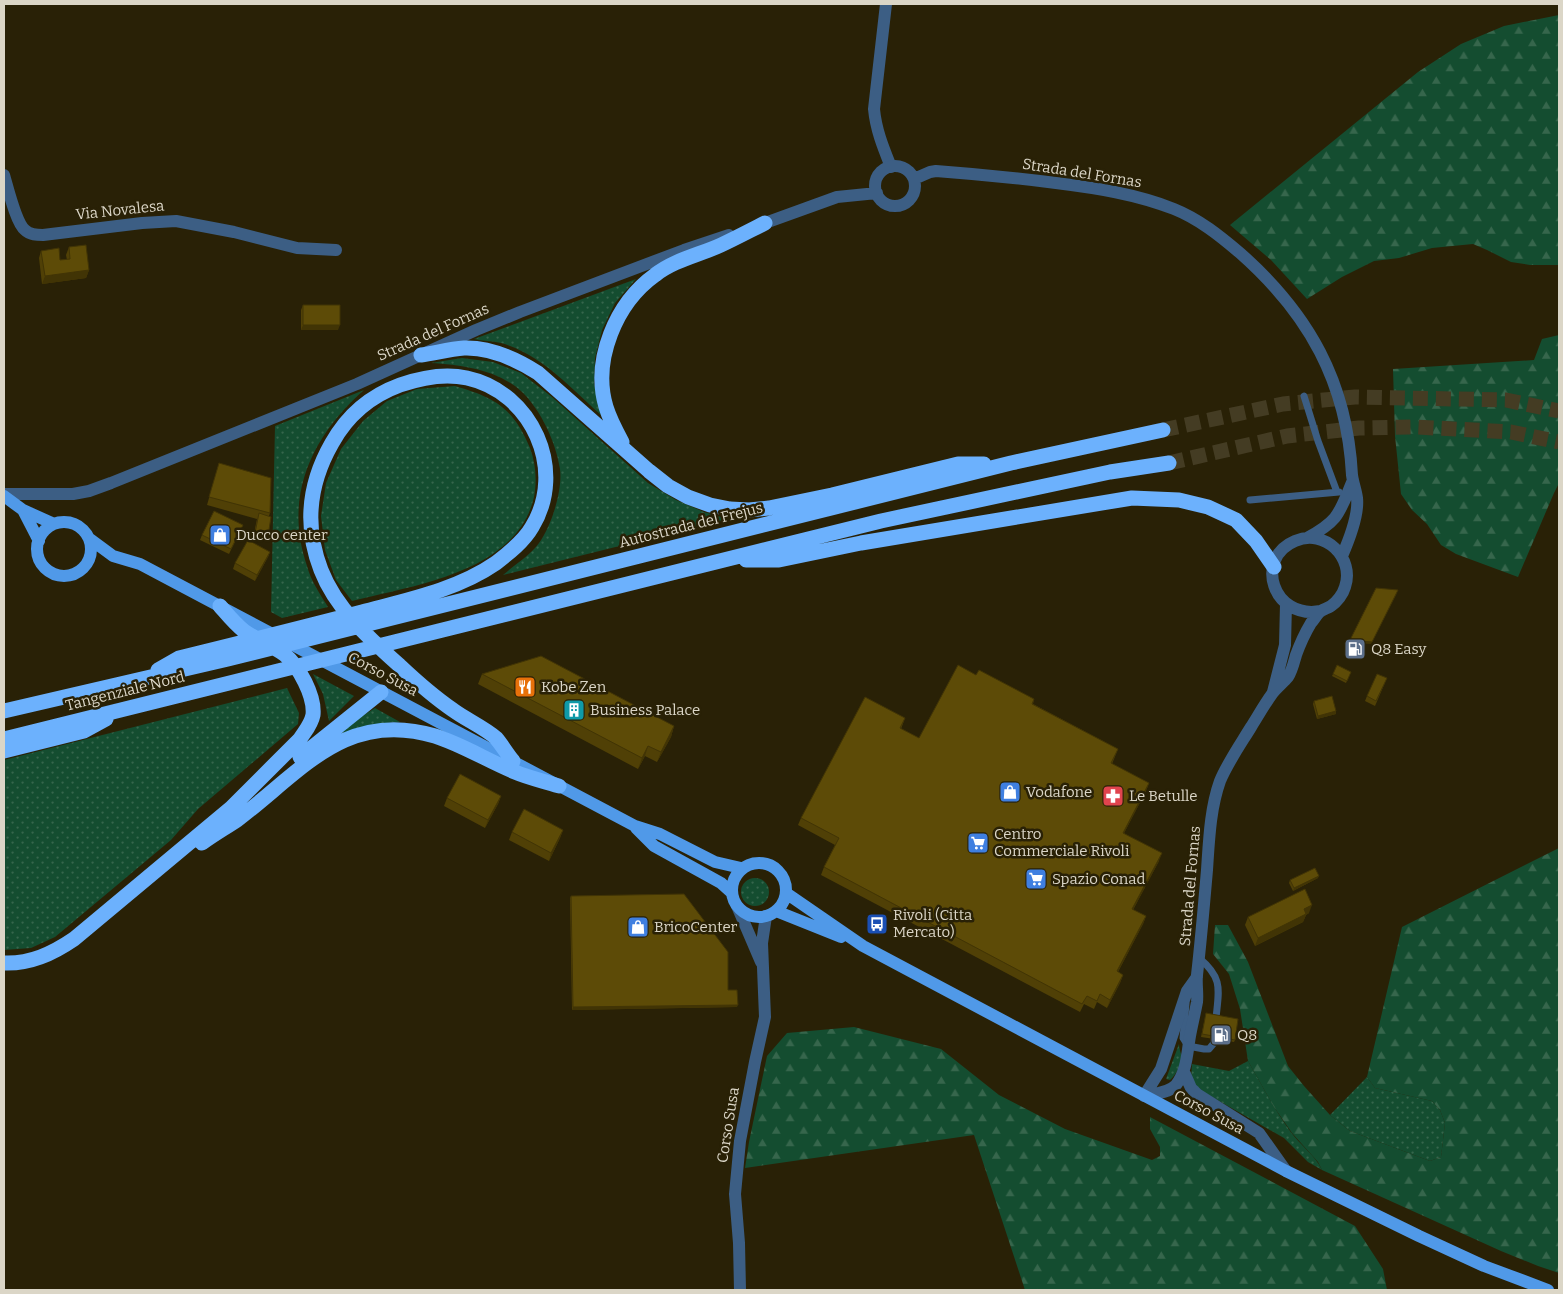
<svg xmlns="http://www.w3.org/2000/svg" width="1563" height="1294" viewBox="0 0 1563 1294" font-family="Bitter,serif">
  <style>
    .grass { fill: url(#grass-dots) }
    .forest { fill: url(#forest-firs) }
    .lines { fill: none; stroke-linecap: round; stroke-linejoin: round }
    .motorway-tunnel { stroke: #443c23; stroke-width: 15; stroke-dasharray: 15 8; stroke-linecap: butt }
    .service { stroke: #3c5e84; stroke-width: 7 }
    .minor { stroke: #3c5e84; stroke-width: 12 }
    .tertiary { stroke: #3c5e84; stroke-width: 12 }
    .primary { stroke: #5099e8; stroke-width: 12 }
    .motorway { stroke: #6cb1fd; stroke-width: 15 }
    .wall { fill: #504006 }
    .shaded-wall { fill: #413405 }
    .building { fill: #5d4b07; stroke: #413405 }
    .labels { text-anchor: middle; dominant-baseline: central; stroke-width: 5; stroke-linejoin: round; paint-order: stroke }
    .street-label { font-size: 15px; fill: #dbd6c7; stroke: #292106 }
    .poi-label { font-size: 15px; fill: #dbd6c7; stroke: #292106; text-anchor: start }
  </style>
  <defs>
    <pattern id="grass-dots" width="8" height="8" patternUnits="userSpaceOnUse" patternTransform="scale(1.25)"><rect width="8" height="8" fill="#144d30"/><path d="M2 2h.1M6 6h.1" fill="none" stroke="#36664c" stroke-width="1.8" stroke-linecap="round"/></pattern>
    <pattern id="forest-firs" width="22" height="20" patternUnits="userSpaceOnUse" patternTransform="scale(1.25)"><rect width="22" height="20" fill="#144d30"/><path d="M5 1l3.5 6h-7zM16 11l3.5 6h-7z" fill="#36664c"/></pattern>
  </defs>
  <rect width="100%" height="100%" fill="#292106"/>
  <path class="grass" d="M636,279L615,303L602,330L595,358L594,384L601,415C571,388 541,354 501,343C492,341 482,341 474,339Z
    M462,358L493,362L521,373L552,397L648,483L676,500L704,512L728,519L503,575C513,566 526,558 535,548C550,532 563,491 560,469C556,441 538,403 515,386C491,369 461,365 431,363Z
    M455,386C496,398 513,408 530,448C536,464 537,481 534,497C517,572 415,585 352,601L336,580L325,550L321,516L326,483L341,449L363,421L387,401L417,389Z
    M364,390C312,436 283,496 307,566C311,581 320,594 328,607L282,618L271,612L275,426Z
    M313,674L354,696L329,721L323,694Z
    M287,688L299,713L298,724L198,809L171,840L55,937L31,948L4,950V760Z
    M375,708L400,722C375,722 355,731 331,739L353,722Z
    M741 892a14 14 0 1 1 28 0a14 14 0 1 1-28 0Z
    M1179,1044C1179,1049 1181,1053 1182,1057C1182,1064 1175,1076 1170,1080L1166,1079Z
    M1248,1061C1262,1085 1274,1109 1290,1131C1300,1145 1315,1155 1322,1170L1308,1162L1284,1138L1200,1090L1191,1078L1192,1064L1229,1071Z
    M1367,1077L1375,1088L1432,1101L1440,1110L1445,1123L1441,1157L1430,1161L1350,1131L1330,1115Z"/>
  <path class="forest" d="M1559,15V265H1530L1511,262L1487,250L1473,244L1432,248L1399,258L1374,261L1342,277L1307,299L1271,260L1230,225L1418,72L1461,44L1504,26Z
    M1559,335V483L1554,493L1518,577L1456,554L1441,545L1427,524L1412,510L1401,494L1395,436L1393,369L1534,360L1542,339Z
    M1559,848V1273L1538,1266L1501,1251L1322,1170L1318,1162L1292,1133L1274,1107L1248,1061L1240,1009L1229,974L1213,954L1215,925H1228L1248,962L1288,1066L1304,1086L1330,1115L1350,1131L1430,1161L1441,1157L1445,1123L1440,1110L1432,1101L1375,1088L1367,1077L1402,927Z
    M854,1027L941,1049L999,1095L1065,1129L1152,1160L1160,1156V1147L1150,1129V1117L1355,1226L1383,1269L1387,1290H1025L974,1135L745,1168L749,1142L767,1056L787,1033Z"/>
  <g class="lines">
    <path class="motorway-tunnel" d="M1163,430L1283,404L1355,397L1506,400L1559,411
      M1169,463L1287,436L1359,428L1416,427L1511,432L1559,442"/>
    <path class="service" d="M1304,396L1318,441L1337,492
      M1250,500L1339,492
      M1199,958C1223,978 1219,989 1216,1018
      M1186,1004L1183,1038L1188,1046L1204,1049H1209L1214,1043V1039"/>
    <path class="minor" d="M886,4L874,109C876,130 883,147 891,167
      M4,175C8,188 16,223 25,230C30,235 37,235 43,235L142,223L176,221L234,232L297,248L336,250
      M737,906L761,962
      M740,1290L739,1243L735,1194L740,1141L755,1062L765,1017L762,943L766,916"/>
    <path class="tertiary" d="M875 186a20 20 0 1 1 40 0a20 20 0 1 1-40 0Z
      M914,179L930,172L936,171C976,174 1016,178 1056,183C1096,188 1136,194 1174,209C1199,219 1220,236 1240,253C1309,314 1347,382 1352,475C1353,483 1356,490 1357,498C1359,515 1349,540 1342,556
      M757,226L837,197L877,193
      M4,494H73L89,491L111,483L357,384L476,330L520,312L684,250L729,235
      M1307,538C1340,520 1339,513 1353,480
      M1273,692L1285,645L1286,604
      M1184,1072L1191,1088L1197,1094L1259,1133L1286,1171
      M1144,1096C1154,1094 1169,1093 1176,1085C1187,1071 1187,1053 1190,1036C1192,1025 1195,1013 1197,1002C1198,993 1196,984 1197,975C1201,940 1204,905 1207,870C1209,841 1210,809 1220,781C1228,762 1240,745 1251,727C1258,716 1264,705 1272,694C1276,688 1283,683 1288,677C1292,671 1294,662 1296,655C1300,644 1305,633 1311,623C1314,620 1317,614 1321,611C1324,609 1328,608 1331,606C1337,602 1343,594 1345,587C1355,558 1325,528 1295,541C1254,558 1272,620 1321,611
      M1144,1096L1161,1069L1187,991L1197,977"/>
    <path class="primary" d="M4,496L23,510L54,524
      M23,510L39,541
      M37 549a27 27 0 1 1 54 0a27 27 0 1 1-54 0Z
      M90,539L113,556L140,564L635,826L660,834L715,862L741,868
      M636,828L654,846L721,883L731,892
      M732 890a27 27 0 1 1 54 0a27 27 0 1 1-54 0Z
      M786,893L863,946L1286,1171L1419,1236L1484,1266L1548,1290
      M776,911L841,937"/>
    <path class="motorway" d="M421,355C435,353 450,349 464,348C491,347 516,359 538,373L649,471L668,486L688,497L710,505L730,509L749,510L769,508L832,495L958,464H984
      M622,442C616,431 610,420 606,407C592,360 616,303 655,275C674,260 699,255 721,245C736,238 751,230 765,223
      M746,560H779L861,543L1132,498L1179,500L1208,507L1236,520L1256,541L1274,567
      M158,670L179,658C240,643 301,628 362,612C407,600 457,590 496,563C509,553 524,541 532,527C567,470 532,392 467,378C445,373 420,378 400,385C370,396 347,416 332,443C309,483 304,526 321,570C336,609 370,639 400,666C417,682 434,697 453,710C465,719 485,728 496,738C502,745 507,754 513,761
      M4,711L228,659L1011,463L1163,430
      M4,739L881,521L1110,472L1169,463
      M4,751L84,731L106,719
      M300,757L381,692
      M202,843C213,835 225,828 237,820C301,772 345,709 435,736C463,745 488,761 515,772C529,778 544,781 559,786
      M4,963C30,964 52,954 74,939L231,808L300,739C305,731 311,725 313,715C315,696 299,666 284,654C272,645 256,640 244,631C235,624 227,614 220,606"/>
  </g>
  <path class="wall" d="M69,247L89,270L86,278L42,284L39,258L41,251L60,260H67L66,255Z
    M303,305L338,330H301V310Z
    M219,463L270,513L269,516L268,536L266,541L253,538L257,519L207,505Z
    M243,525L229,554L200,540L202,535Z
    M270,552L268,557L255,581L233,569L235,563Z
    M1351,672L1346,683L1332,676L1333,674Z
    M482,674L674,726L671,737L657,762L645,756L638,769L478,684Z
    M1387,678L1375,706L1365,701L1367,696Z
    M1034,699L1033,704L1118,749L1112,764L1149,783L1146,791L1124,833L1159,861L1133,910L1146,916L1143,924L1118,972L1123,975L1120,983L1107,1008L1097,1002L1094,1009L1084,1004L1080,1012L821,875L824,867L835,845L798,825L801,818L905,718L901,729L919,738Z
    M1314,701L1336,711V714L1317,719L1313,704Z
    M501,796L498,804L485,828L444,806L447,798Z
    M563,830L560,838L549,861L509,840L512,832Z
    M1318,878L1293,891L1289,883L1290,880Z
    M571,896L728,990L737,1007L572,1010L570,898Z
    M1309,913L1306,915L1303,922L1255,946L1245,925L1248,917Z
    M1206,1013L1235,1040L1234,1042L1201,1037Z"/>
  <path class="shaded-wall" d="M89,270L86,278L42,284L45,276Z
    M303,325H340L338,330H301Z
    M270,552L268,557L255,581L257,575Z
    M1397,593L1371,644L1349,643L1350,640Z
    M1336,711V714L1317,719L1318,716Z
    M674,726L671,737L657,762L661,752Z
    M648,746L645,756L638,769L642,758Z
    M1149,783L1146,791L1120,841L1123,833Z
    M501,796L498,804L485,828L488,820Z
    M563,830L560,838L549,861L551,853Z
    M1162,853L1159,861L1129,917L1132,909Z
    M1319,876L1318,878L1293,891L1294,888Z
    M1312,905L1309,913L1306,915L1303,922L1255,946L1258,938L1304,909Z
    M1146,916L1143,924L1114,979L1117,971Z
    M1123,975L1120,983L1107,1008L1110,1000Z
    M738,1005L737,1007L572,1010L573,1007Z"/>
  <path class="building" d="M86,245L89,270L45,276L41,251L59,248L60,260L70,259L69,247Z
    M303,305H340V325H303Z
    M219,463L271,478L270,513L209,497Z
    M214,511L243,525L231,549L202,535Z
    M259,513L271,517L268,536L255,533Z
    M248,540L270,552L257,575L235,563Z
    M1376,588L1398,590L1372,642L1350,640Z
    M541,656L674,726L661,752L648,746L642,758L482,674Z
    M958,665L976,675L979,670L1034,699L1032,704L1118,749L1111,763L1149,783L1123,833L1162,853L1132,909L1146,916L1117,971L1123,975L1110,1000L1100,994L1097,1001L1087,996L1082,1004L824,867L839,838L801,818L865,697L905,718L900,728L919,738Z
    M1337,665L1351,672L1347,681L1333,674Z
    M1377,674L1387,678L1376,701L1367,696Z
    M1332,696L1336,711L1318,716L1314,701Z
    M460,774L501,796L488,820L447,798Z
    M524,809L563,830L551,853L512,832Z
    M1315,868L1319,876L1294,888L1290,880Z
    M1305,889L1312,905L1304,909L1306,914L1258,938L1248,917Z
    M684,894L728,952V990H737L738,1005L573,1007L571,896Z
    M1206,1013L1238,1019L1235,1040L1202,1034Z"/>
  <defs>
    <g id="shop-square" transform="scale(1.125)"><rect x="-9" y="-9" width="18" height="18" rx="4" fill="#3f7fe0" stroke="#292106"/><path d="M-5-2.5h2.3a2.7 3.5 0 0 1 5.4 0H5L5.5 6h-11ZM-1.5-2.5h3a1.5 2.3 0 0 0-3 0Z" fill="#fff"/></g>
    <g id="fuel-square" transform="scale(1.125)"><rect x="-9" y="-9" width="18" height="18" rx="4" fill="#5c6f8a" stroke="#292106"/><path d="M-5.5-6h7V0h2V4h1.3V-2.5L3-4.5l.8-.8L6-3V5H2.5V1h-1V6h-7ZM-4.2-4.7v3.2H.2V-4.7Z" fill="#fff"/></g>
    <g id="restaurant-square" transform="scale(1.125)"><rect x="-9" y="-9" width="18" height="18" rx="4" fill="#e8710a" stroke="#292106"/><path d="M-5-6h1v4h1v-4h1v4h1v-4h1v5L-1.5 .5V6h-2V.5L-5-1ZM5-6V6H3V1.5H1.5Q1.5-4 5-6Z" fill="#fff"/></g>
    <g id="building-square" transform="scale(1.125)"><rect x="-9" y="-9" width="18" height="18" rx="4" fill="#0f9aa8" stroke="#292106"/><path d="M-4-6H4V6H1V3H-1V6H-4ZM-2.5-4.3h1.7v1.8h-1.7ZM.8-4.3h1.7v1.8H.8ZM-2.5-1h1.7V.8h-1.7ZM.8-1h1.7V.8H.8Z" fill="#fff"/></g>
    <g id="pharmacy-square" transform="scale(1.125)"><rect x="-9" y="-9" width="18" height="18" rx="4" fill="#e0444e" stroke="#292106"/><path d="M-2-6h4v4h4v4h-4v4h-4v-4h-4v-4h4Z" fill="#fff"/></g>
    <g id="supermarket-square" transform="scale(1.125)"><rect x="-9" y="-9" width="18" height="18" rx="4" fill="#3f7fe0" stroke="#292106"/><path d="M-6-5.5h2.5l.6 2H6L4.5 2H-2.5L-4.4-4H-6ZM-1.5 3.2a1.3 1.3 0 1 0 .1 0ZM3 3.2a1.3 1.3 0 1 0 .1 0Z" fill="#fff"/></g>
    <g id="bus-square" transform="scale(1.125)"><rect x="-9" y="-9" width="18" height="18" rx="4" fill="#1a4fb4" stroke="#292106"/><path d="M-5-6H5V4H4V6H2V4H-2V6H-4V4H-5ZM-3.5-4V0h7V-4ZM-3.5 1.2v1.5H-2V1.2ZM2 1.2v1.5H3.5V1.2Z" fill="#fff"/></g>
  </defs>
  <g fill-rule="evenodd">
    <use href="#shop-square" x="220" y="535"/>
    <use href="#fuel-square" x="1355" y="649"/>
    <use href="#restaurant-square" x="525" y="687"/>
    <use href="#building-square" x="574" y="710"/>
    <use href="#shop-square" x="1010" y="792"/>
    <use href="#pharmacy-square" x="1113" y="796"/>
    <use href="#supermarket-square" x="978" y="843"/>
    <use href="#supermarket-square" x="1036" y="879"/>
    <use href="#bus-square" x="877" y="924"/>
    <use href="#shop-square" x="638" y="927"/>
    <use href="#fuel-square" x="1221" y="1035"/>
  </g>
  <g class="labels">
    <g class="street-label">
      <text transform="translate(1082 173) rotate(9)">Strada del Fornas</text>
      <text transform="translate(120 210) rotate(-6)">Via Novalesa</text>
      <text transform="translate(433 332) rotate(-24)">Strada del Fornas</text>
      <text transform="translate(691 525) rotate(-14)">Autostrada del Frejus</text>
      <text transform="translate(383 674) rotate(28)">Corso Susa</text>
      <text transform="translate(125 691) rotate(-14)">Tangenziale Nord</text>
      <text transform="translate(1190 886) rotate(-85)">Strada del Fornas</text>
      <text transform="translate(1209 1112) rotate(28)">Corso Susa</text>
      <text transform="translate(728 1125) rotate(-81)">Corso Susa</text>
    </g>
    <g class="poi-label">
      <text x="236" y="535">Ducco center</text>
      <text x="1371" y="649">Q8 Easy</text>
      <text x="541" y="687">Kobe Zen</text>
      <text x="590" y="710">Business Palace</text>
      <text x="1026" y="792">Vodafone</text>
      <text x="1129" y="796">Le Betulle</text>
      <text x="994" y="834">Centro<tspan x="994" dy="17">Commerciale Rivoli</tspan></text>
      <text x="1052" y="879">Spazio Conad</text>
      <text x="893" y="915">Rivoli (Citta<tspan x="893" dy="17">Mercato)</tspan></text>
      <text x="654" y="927">BricoCenter</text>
      <text x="1237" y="1035">Q8</text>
    </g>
  </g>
  <rect width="1563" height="1294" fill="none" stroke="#dbd6c7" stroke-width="10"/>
</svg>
